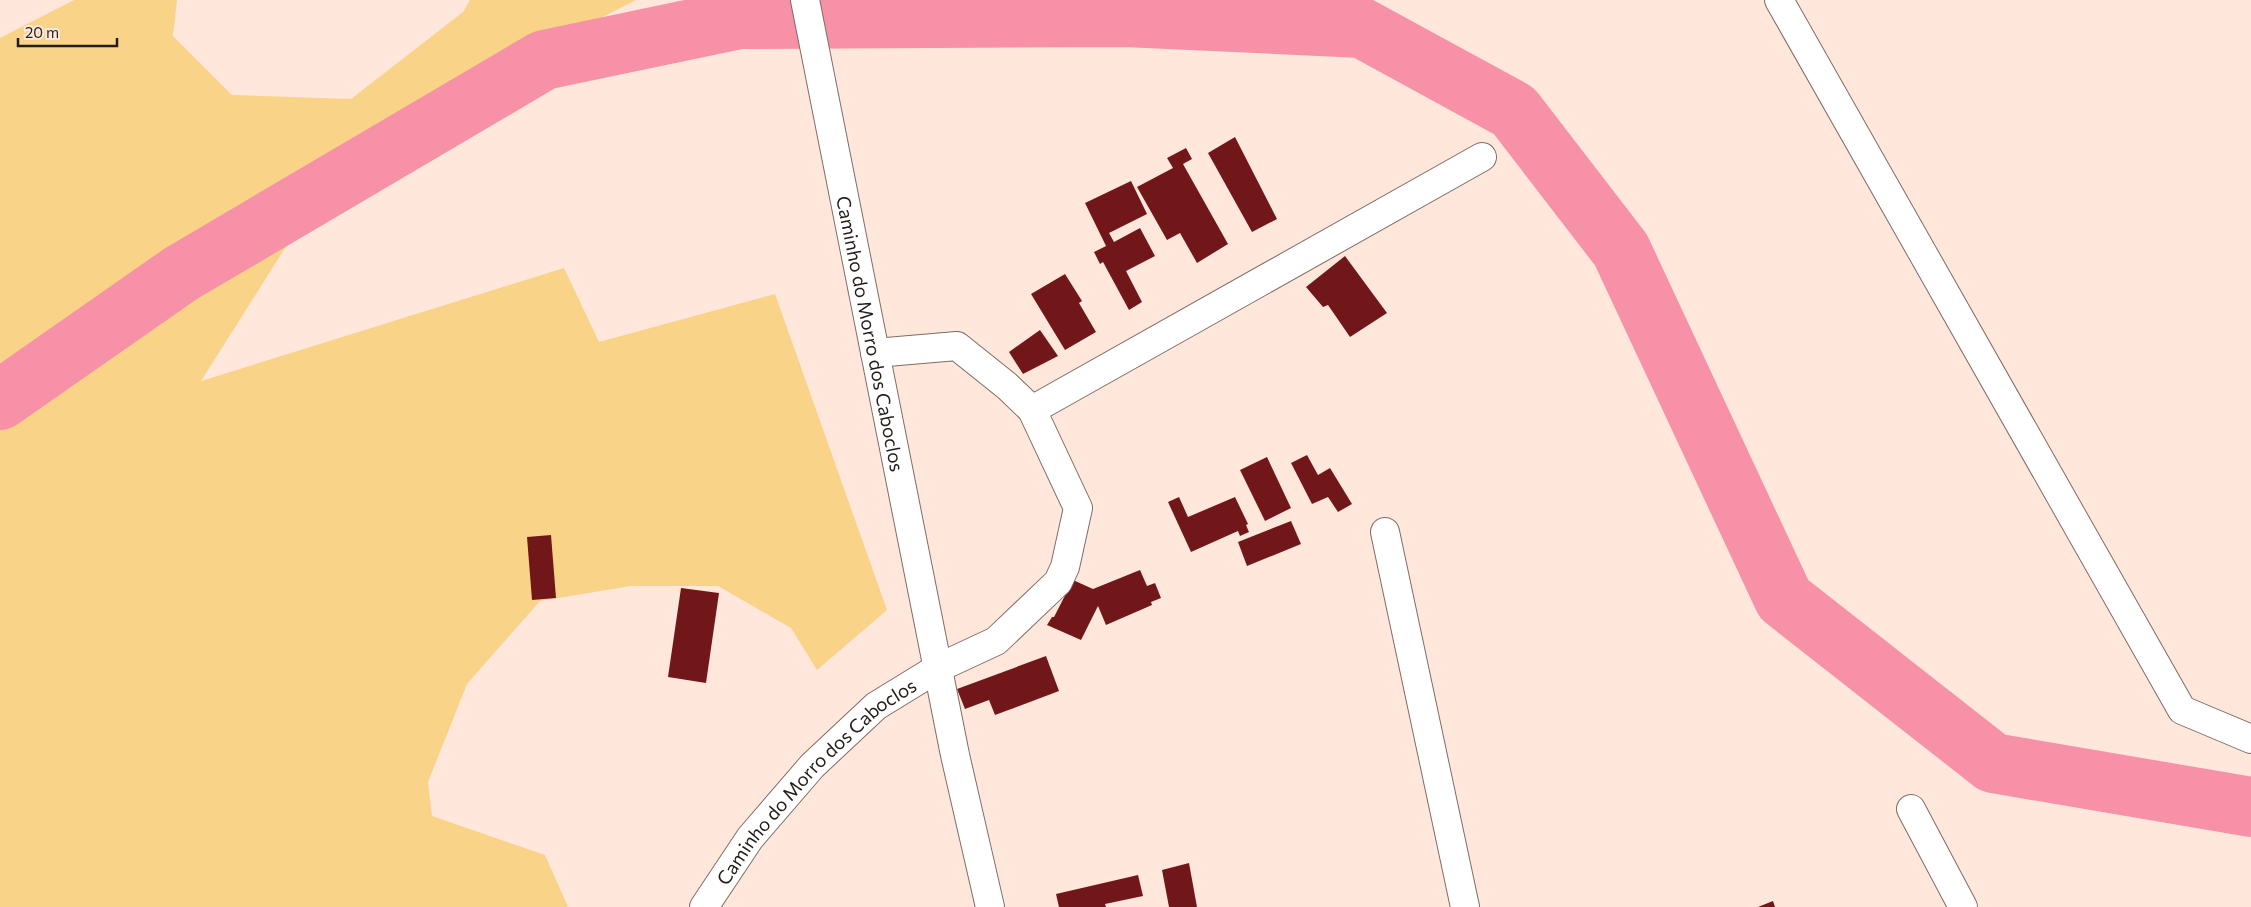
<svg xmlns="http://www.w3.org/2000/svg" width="2251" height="907" viewBox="0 0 2251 907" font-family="Commissioner,sans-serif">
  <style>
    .green { fill: #f8d388 }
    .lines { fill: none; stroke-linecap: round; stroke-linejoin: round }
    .river { stroke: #f691a8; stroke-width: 60 }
    .building { fill: #721719 }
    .minor-casing { stroke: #816c63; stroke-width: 30 }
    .minor { stroke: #fff; stroke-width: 28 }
    .labels { text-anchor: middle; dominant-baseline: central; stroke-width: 5; stroke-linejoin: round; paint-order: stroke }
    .street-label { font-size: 19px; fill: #241c18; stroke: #ffe7dc }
  </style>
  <rect width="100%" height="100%" fill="#ffe7dc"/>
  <path class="green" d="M74,0H177L173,36L232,95L351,99L463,12L470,0H636L349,147L201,381L564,268L599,342L775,294L887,610L817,670L791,628L718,586H631L540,601L467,684L428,782L432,816L545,855L568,907H0V38Z"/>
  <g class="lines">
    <path class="river" d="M0,400L182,273L544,60L740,19L1125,17L1362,28L1514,111L1621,250L1784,599L1993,763L2251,807"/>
  </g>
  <path class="building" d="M1235,137L1277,219L1252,232L1208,153Z
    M1186,148L1192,159L1183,164L1228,244L1197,263L1180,233L1167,240L1137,187L1173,168L1167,158Z
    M1131,181L1147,214L1109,233L1114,242L1140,228L1155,256L1126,271L1142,302L1129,310L1103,262L1100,264L1094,252L1106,246L1085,203Z
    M1345,256L1387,313L1350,337L1328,305L1323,307L1306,287Z
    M1065,274L1082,301L1079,303L1096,332L1065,350L1031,294Z
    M1040,330L1058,356L1023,374L1009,352Z
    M1307,455L1318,475L1330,468L1352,504L1338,512L1328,497L1312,504L1291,463Z
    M1267,457L1291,508L1265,521L1240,470Z
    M1179,497L1188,517L1235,497L1248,524L1246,525L1249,532L1240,536L1238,531L1191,552L1168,502Z
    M1291,521L1301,544L1247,566L1238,542Z
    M551,535L556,598L532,600L527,537Z
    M1140,570L1147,586L1155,583L1161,598L1151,602L1152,605L1106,625L1098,606L1081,640L1047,625L1052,617H1054L1073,580L1093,589Z
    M681,588L719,593L706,683L668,677Z
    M1046,656L1059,691L995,715L989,700L965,709L957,689Z
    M1189,863L1197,907H1169L1162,870Z
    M1138,875L1143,896L1105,904L1106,907H1059L1056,894Z
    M1773,901L1775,907H1758Z"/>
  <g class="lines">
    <g class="minor-casing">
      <g id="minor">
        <path id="s1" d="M805,0L955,755L990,907"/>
        <path d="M1779,0L2182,710L2251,739"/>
        <path d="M1032,410L1482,157"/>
        <path d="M1385,532L1465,907"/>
        <path d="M1911,809L1963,907"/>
        <path id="s2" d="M704,907L750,838L812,766L876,706L938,668L996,641L1058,582L1065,567L1078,508L1032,410L1007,386L957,346L875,353"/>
      </g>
    </g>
    <use href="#minor" class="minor"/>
  </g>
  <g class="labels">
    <g class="street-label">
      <text stroke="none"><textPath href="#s1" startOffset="340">Caminho do Morro dos Caboclos</textPath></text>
      <text stroke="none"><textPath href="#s2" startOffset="170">Caminho do Morro dos Caboclos</textPath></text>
    </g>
  </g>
  <path d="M18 38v8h99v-8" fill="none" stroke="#241c18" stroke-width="2.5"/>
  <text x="25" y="38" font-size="15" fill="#241c18" stroke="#ffe7dc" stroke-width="4" paint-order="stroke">20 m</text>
</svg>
